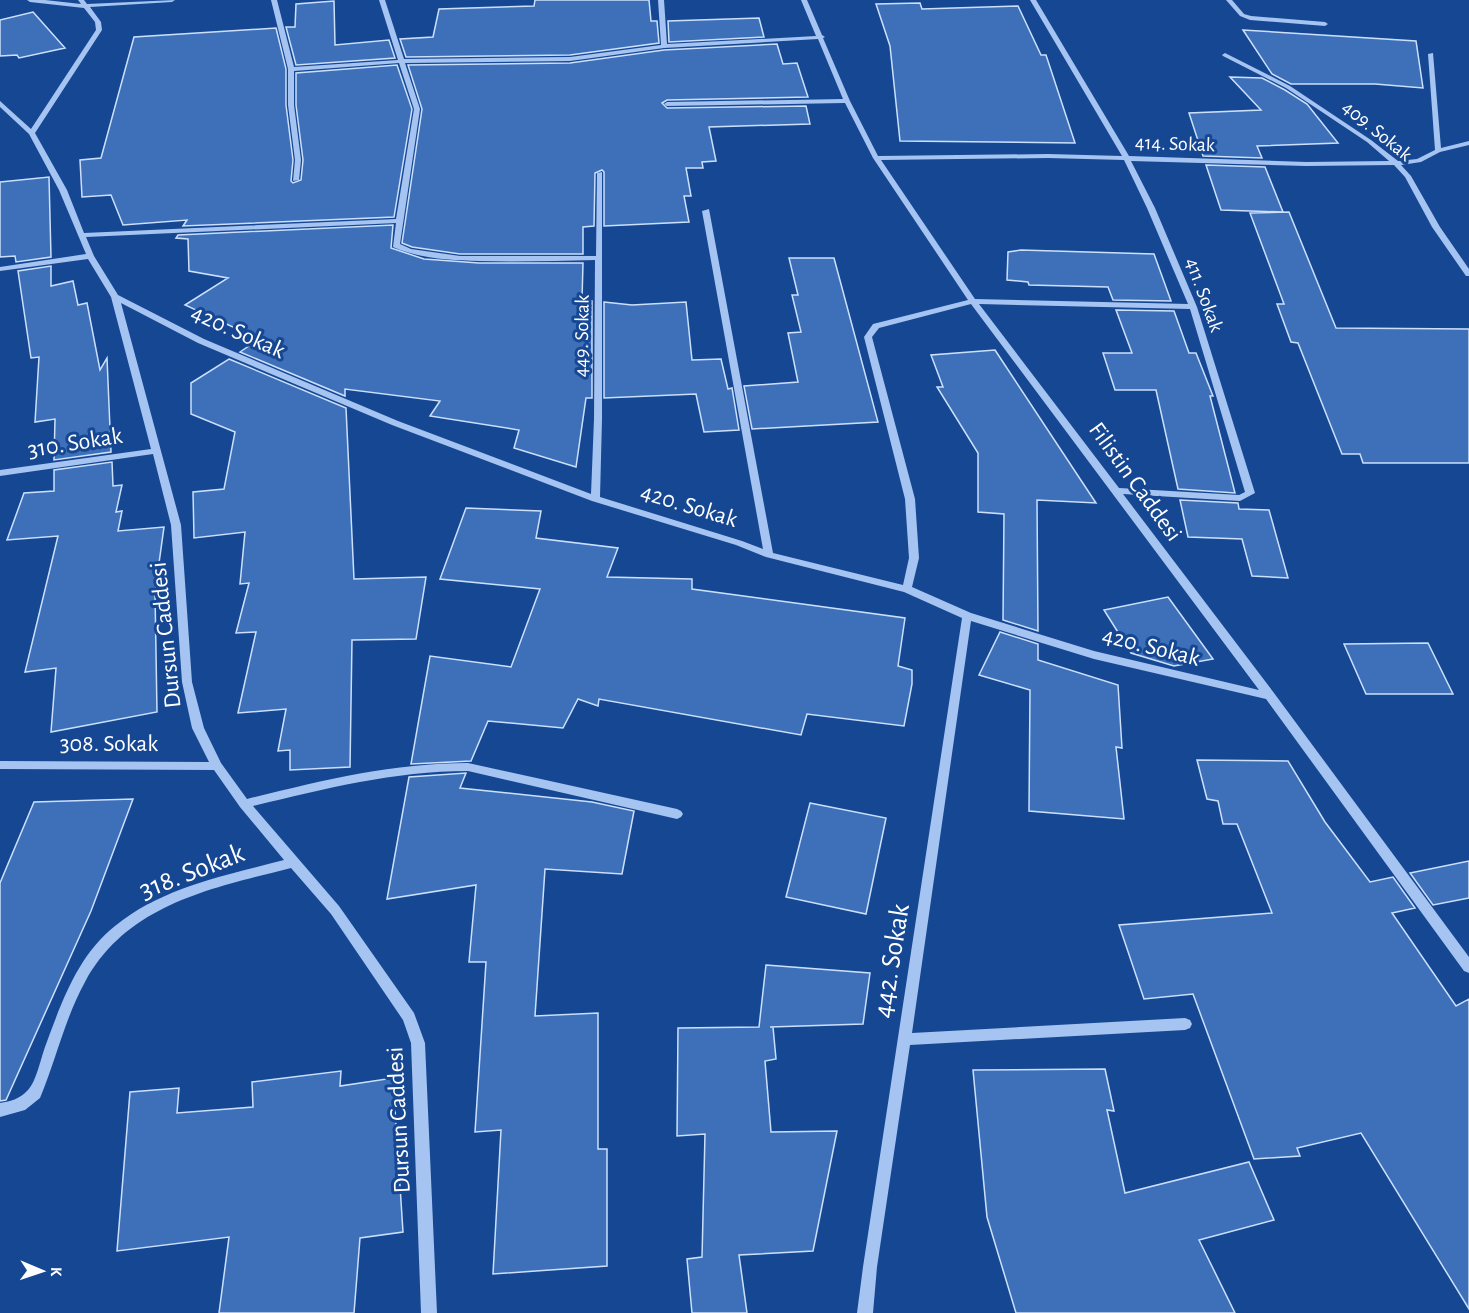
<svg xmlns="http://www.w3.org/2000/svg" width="1469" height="1313" viewBox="0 0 1469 1313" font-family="'Alegreya Sans',sans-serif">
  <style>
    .building { fill: #3e70ba; stroke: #cce0fc; stroke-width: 1.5 }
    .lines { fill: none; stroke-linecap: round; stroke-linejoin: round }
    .minor { fill: #a5c4f1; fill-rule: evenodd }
    .labels { text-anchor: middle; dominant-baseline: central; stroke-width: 6; stroke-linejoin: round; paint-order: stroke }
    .far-street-label { font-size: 20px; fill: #fff; stroke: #164793 }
    .street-label { font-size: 24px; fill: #fff; stroke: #164793 }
    .near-street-label { font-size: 28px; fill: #fff; stroke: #164793 }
  </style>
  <rect width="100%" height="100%" fill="#164793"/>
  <path class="building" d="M535,0H649L651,21H657L659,43L570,55L406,57L400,39L433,37L439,9L534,6Z
    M334,1L335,45L389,40L395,58L296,65L286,27H295L296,4Z
    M920,3L922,9L1018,6L1041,55H1046L1075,143L900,141L890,46L876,4Z
    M33,12L65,48L19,58L17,55L0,56V20Z
    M759,18L764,37L669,42L668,21Z
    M276,28L286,69V105L293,160L291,181L293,183L301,180L303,160L296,105V73L397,65L412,109L394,217L183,226L187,220L123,225L111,195L82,197L80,160L101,158L134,37Z
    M1243,30L1416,41L1423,88L1375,84H1291L1272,74Z
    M777,44L783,64L797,63L808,97L667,100L662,103L667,108L806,106L810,124L709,127L716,161L702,162L703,168H686L691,196H684L689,222L604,226V172L602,170L595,173L594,226L583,227V254H460L412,247L402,243L422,109L408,65L570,63L664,50Z
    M1230,77L1262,78L1285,90L1307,104L1338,143L1257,146L1262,158L1203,156L1189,113L1261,110Z
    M1206,165L1265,167L1283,212L1221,210Z
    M49,177L51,257L16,262L15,256L0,257V182Z
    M1289,212L1336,328L1469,329V463H1363L1360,454H1342L1298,343L1291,342L1277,304H1284L1250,213Z
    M393,225L391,248L424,259L479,263H583L582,300L592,301V398H586L576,467L514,448L519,430L430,416L440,401L345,389V396L240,352L259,339L185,305L228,278L189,271L188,239L176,238L178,235Z
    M1021,250L1154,254L1171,301L1113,300L1108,287L1029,285L1028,282L1007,280L1008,252Z
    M789,258H834L878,422L752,429L744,386L798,382L788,333L801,332L792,295H798Z
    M51,266V286L73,281L78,305L87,303L100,370L107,358L111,452L54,460L55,419L35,422L39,357L31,358L18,271Z
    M604,302L632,305L686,302L692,360L721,359L728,389L732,388L739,430L704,432L696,394L604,398Z
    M1116,310L1174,311L1189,353H1196L1213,396H1210L1235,493L1178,489L1156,390H1115L1103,353H1132Z
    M995,350L1096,503L1037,500L1038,631L1003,620L1004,514L978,512V453L937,387H943L931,355Z
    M229,359L346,408L354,579L426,577L416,639L352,640L350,767L290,770V750L278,751L286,709L238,713L256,632L236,633L249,583L240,584L245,532L194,538L193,492L224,489L235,432L191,414V383Z
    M112,462L113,486L122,485L116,512L122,511L118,531L164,527L155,592L157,712L51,732L56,668L25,672L58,536L7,540L24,493L54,491V470Z
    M1180,500L1238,503L1239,509L1269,510L1288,578L1252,576L1242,539L1188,537Z
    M466,508L541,511L536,538L618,548L607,577L692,579V589L905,618L898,666L912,670V684L904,726L807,714L801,735L599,699L598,706L578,699L563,728L488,721L471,761L411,764L430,656L511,667L540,589L440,579Z
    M1168,597L1213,659L1174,666L1131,653L1104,610Z
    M1000,632L1038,644V660L1118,685L1122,748L1116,747L1124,819L1029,811L1030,690L979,675Z
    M1428,643L1453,694H1366L1344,644Z
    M1197,760L1288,761L1325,822L1370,882L1393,877L1415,908L1392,913L1456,1006L1469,999V1309L1361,1133L1297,1148L1300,1156L1254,1159L1193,994L1144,999L1119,925L1272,913L1237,824H1223L1218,801L1207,799Z
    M466,773L460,788L592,802L634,811L622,874L545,869L535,1016L598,1013V1149H607V1266L493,1274L501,1130L475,1132L486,962H469L476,885L387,899L409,777Z
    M133,799L91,911L6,1100L0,1101V883L34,802Z
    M810,803L886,818L866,914L786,897Z
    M1469,861V898L1433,905L1410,873Z
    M766,965L870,973L863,1024L770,1027H773L776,1059L765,1061L771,1132L837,1131L813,1251L739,1255L747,1313H692L687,1259L702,1257L705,1134L677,1136L678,1028L759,1027Z
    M1105,1069L1114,1111L1107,1110L1125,1193L1249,1162L1274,1220L1199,1240L1235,1313H1016L987,1217L973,1070Z
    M341,1071L340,1086L393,1078L403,1232L360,1238L354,1313H219L229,1237L117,1251L130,1092L179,1088L177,1113L253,1107L252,1082Z"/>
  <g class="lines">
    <path class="minor" d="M27,0H45L81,4L78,0H84L87,4L175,0L172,2L90,7L101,22L102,30L35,133L67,190L84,233L396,219L414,109L399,63L294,71V105L301,160L299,180L293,181L295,160L288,105V69L271,0H277L294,67L398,60L379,0H385L404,59L570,57L661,45L658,0H664L667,44L816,36L801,0H807L822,35L825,37L823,38L850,101L878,156L1048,154L1122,156L1030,0H1036L1129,156L1306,162L1389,161L1367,142L1286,88L1223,56L1222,55L1225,53L1290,86L1371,140L1398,161L1417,159L1435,150L1428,54L1433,53L1441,148L1469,141V145L1440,152L1421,162L1401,165L1411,176L1440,227L1469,269V276H1466L1432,227L1405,177L1394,165L1306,166L1131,161L1155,208L1197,307L1255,493L1240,501L1123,494L1274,693L1469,957V973L1464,971L1266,699L1094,659L971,621L912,1033L1185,1018L1190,1020L1192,1024L1190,1028L1185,1030L910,1045L877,1267L873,1313H857L863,1267L962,618L904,592L766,557L736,545L592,501L392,425L198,343L121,303L181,525L192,682L204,728L221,763L247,799C320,781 392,763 468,763L677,809L681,811L683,814L681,817L677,819L468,771C394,771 324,789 253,806L339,906L414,1013L425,1043L437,1313H421L411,1043L403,1020L331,914L291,868C213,888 127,904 85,982C65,1018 56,1060 40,1098L25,1110L0,1117V1103C11,1101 20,1099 28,1090C36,1082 41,1058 45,1047C61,1004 77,956 115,926C162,887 227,875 284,860L240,807L214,770L0,769V761L209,762L192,728L182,682L171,525L153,454L0,476V470L151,449L111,297L88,259L0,271V267L86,254L59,190L29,134L0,107V101L31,129L96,30L95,22L84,8L30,2ZM818,39L843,99L667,102L664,104L667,106L845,103L873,158L968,300L873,324L864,337L905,499L909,558L903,585L773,553L709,209L702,211L763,549L742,541L600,497L602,419V172L597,173L596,256H460L411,249L400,244L420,109L405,63L570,61L664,48ZM1048,158L1124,160L1147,208L1188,304L975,299L881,160ZM396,223L393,247C420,259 450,260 479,261C518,262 557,261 595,260L594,419L591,494L398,421L204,339L118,295L94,256L86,237ZM971,304L1259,690L1094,651L971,613L912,587L919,558L915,499L872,337L879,328ZM979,304L1190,309L1245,492L1239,495L1119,488Z
      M1226,0H1232L1244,14L1251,16L1325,22L1328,24L1325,26L1250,20L1240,16Z"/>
  </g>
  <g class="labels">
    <g class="far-street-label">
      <text transform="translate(1377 131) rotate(39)">409. Sokak</text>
      <text transform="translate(1175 144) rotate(2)">414. Sokak</text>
      <text transform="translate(1204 295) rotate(70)">411. Sokak</text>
      <text transform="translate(582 336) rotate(-89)">449. Sokak</text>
    </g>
    <g class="street-label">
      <text transform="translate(238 332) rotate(24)">420. Sokak</text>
      <text transform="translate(75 443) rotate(-9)">310. Sokak</text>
      <text transform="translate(1135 482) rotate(54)">Filistin Caddesi</text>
      <text transform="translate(689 506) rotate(17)">420. Sokak</text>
      <text transform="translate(166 635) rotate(-96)">Dursun Caddesi</text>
      <text transform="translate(1151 647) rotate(14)">420. Sokak</text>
      <text x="109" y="744">308. Sokak</text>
      <text transform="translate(399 1120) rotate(-93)">Dursun Caddesi</text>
    </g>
    <g class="near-street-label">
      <text transform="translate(192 872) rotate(-21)">318. Sokak</text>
      <text transform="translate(892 961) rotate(-81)">442. Sokak</text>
    </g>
  </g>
  <g transform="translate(42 1271) rotate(92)" stroke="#164793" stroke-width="4.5" paint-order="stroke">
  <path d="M0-4.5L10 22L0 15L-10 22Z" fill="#ffffff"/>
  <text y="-9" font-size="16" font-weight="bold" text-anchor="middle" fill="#ffffff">K</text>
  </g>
</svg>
